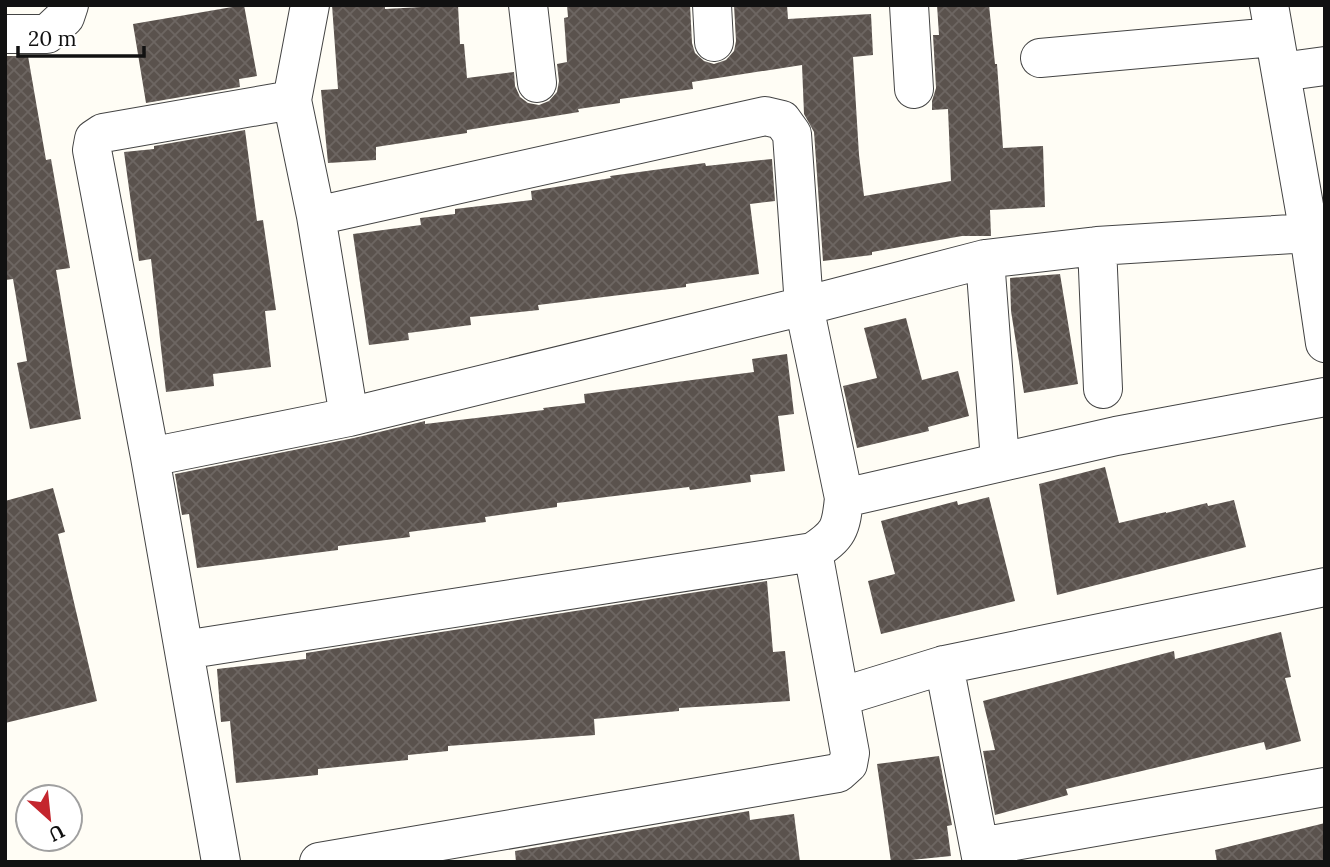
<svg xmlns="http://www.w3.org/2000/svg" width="1330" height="867" viewBox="0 0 1330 867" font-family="Lora,serif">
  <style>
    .building { fill: url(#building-cross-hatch) }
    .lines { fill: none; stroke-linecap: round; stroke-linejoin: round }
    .minor-casing { stroke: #444; stroke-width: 40 }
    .minor { stroke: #fff; stroke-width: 38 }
  </style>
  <defs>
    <pattern id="building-cross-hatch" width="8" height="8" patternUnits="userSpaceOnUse" patternTransform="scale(1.75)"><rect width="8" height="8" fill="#5a524d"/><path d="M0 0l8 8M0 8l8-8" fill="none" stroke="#6d6662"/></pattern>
  </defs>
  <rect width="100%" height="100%" fill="#fffdf5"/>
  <path class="building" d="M244,5L257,76L239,79L240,87L146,103L133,24Z
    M332,5H385V9L458,5L460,44H464L467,78L514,72L515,86L520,97L528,103L539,105L549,101L557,92L559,81L557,64L567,62L564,18L568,17L567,5H690L692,43L695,53L704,61L714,64L726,60L734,51L736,41L734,5H787L788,19L871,14L873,55L853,57L859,155L864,196L951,181L948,109L932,110V101L936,88L933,35H939L937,5H989L995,64H997L1003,148L1043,146L1045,207L990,210L991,236H962L872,252V255L823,261L814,132L804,114L802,65L692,82L693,89L620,99V103L578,109L579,112L467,130V133L376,147V160L328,163L321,90L338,89Z
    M5,56H28L46,160L51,159L70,268L56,270L81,419L30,429L17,363L27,361L13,279L5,280Z
    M245,130L257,221L263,220L276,310L265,311L271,367L213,374L214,386L166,392L151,259L139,261L124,152L154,149V146Z
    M772,159L775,201L750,204L759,274L686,284V287L538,305L539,310L470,317L471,325L408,333L409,340L369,345L353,234L421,225L420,218L455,214V209L532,200L531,191L611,178L610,176L705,163L706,166Z
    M1060,274L1078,384L1024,393L1011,311L1010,278Z
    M906,318L922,380L958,371L969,416L928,427L929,431L857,448L843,386L877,378L864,328Z
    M787,354L794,414L778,416L785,471L750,475L751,482L690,490L689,487L557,503V507L485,517L486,522L409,532L410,537L338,546V550L197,568L189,514L182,515L175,474L354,438L421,422L425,421V424L544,410L543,408L585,403L584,394L754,372L752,359Z
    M1105,467L1119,523L1166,512V513L1207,503L1208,506L1234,500L1246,547L1057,595L1039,484Z
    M53,488L65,532L58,534L97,701L5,723V501Z
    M989,497L1015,601L881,634L868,581L895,574L881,521L957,501L958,505Z
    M767,581L773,652L785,651L790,701L679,708V711L594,719L595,735L448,746V751L408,755V760L318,769V775L236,783L230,721L221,722L217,669L306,659V653Z
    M1281,632L1291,677L1285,678L1301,741L1266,750L1264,742L1066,789L1068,795L995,815L983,751L995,750L983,701L1174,651L1175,659Z
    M939,756L952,825L947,826L951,856L891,862L877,764Z
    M749,811L750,820L794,814L800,862H516L515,851Z
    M1325,823V862H1217L1215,850Z"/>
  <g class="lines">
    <g class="minor-casing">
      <path id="minor" d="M310,5L292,100L316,216L349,417
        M528,5L537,83
        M712,5L714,42
        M909,5L914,89
        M1269,5L1309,234L1325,343
        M5,34H47L65,17L69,5
        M1040,58L1274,37
        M1281,72L1325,66
        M316,216L765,116L782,120L792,134L804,306L844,498C841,529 839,535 813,552L850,753L848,764L838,773L319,862
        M1097,246L1103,389
        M985,259L1000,461
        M150,457L349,417L804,306L985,259L1097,246L1325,232
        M844,498L1116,436L1325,397
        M184,650L813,552
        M944,665L982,862
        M840,697L944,665L1325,587
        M980,847L1325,787
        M221,862L150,457L92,150L94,139L103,133L292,100"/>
    </g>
    <use href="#minor" class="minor"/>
  </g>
  <rect width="1330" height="867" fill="none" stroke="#111111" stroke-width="14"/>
  <g transform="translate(49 818) rotate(153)"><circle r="33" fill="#ffffff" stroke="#a0a0a0" stroke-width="2"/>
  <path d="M0-5L12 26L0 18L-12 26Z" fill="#c4262e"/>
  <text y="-10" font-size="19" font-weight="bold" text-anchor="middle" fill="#111111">U</text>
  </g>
  <path d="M18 46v10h126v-10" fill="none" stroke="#111111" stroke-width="3.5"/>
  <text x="28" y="46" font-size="21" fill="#111111" stroke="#ffffff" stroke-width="5" paint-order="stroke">20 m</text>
</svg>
